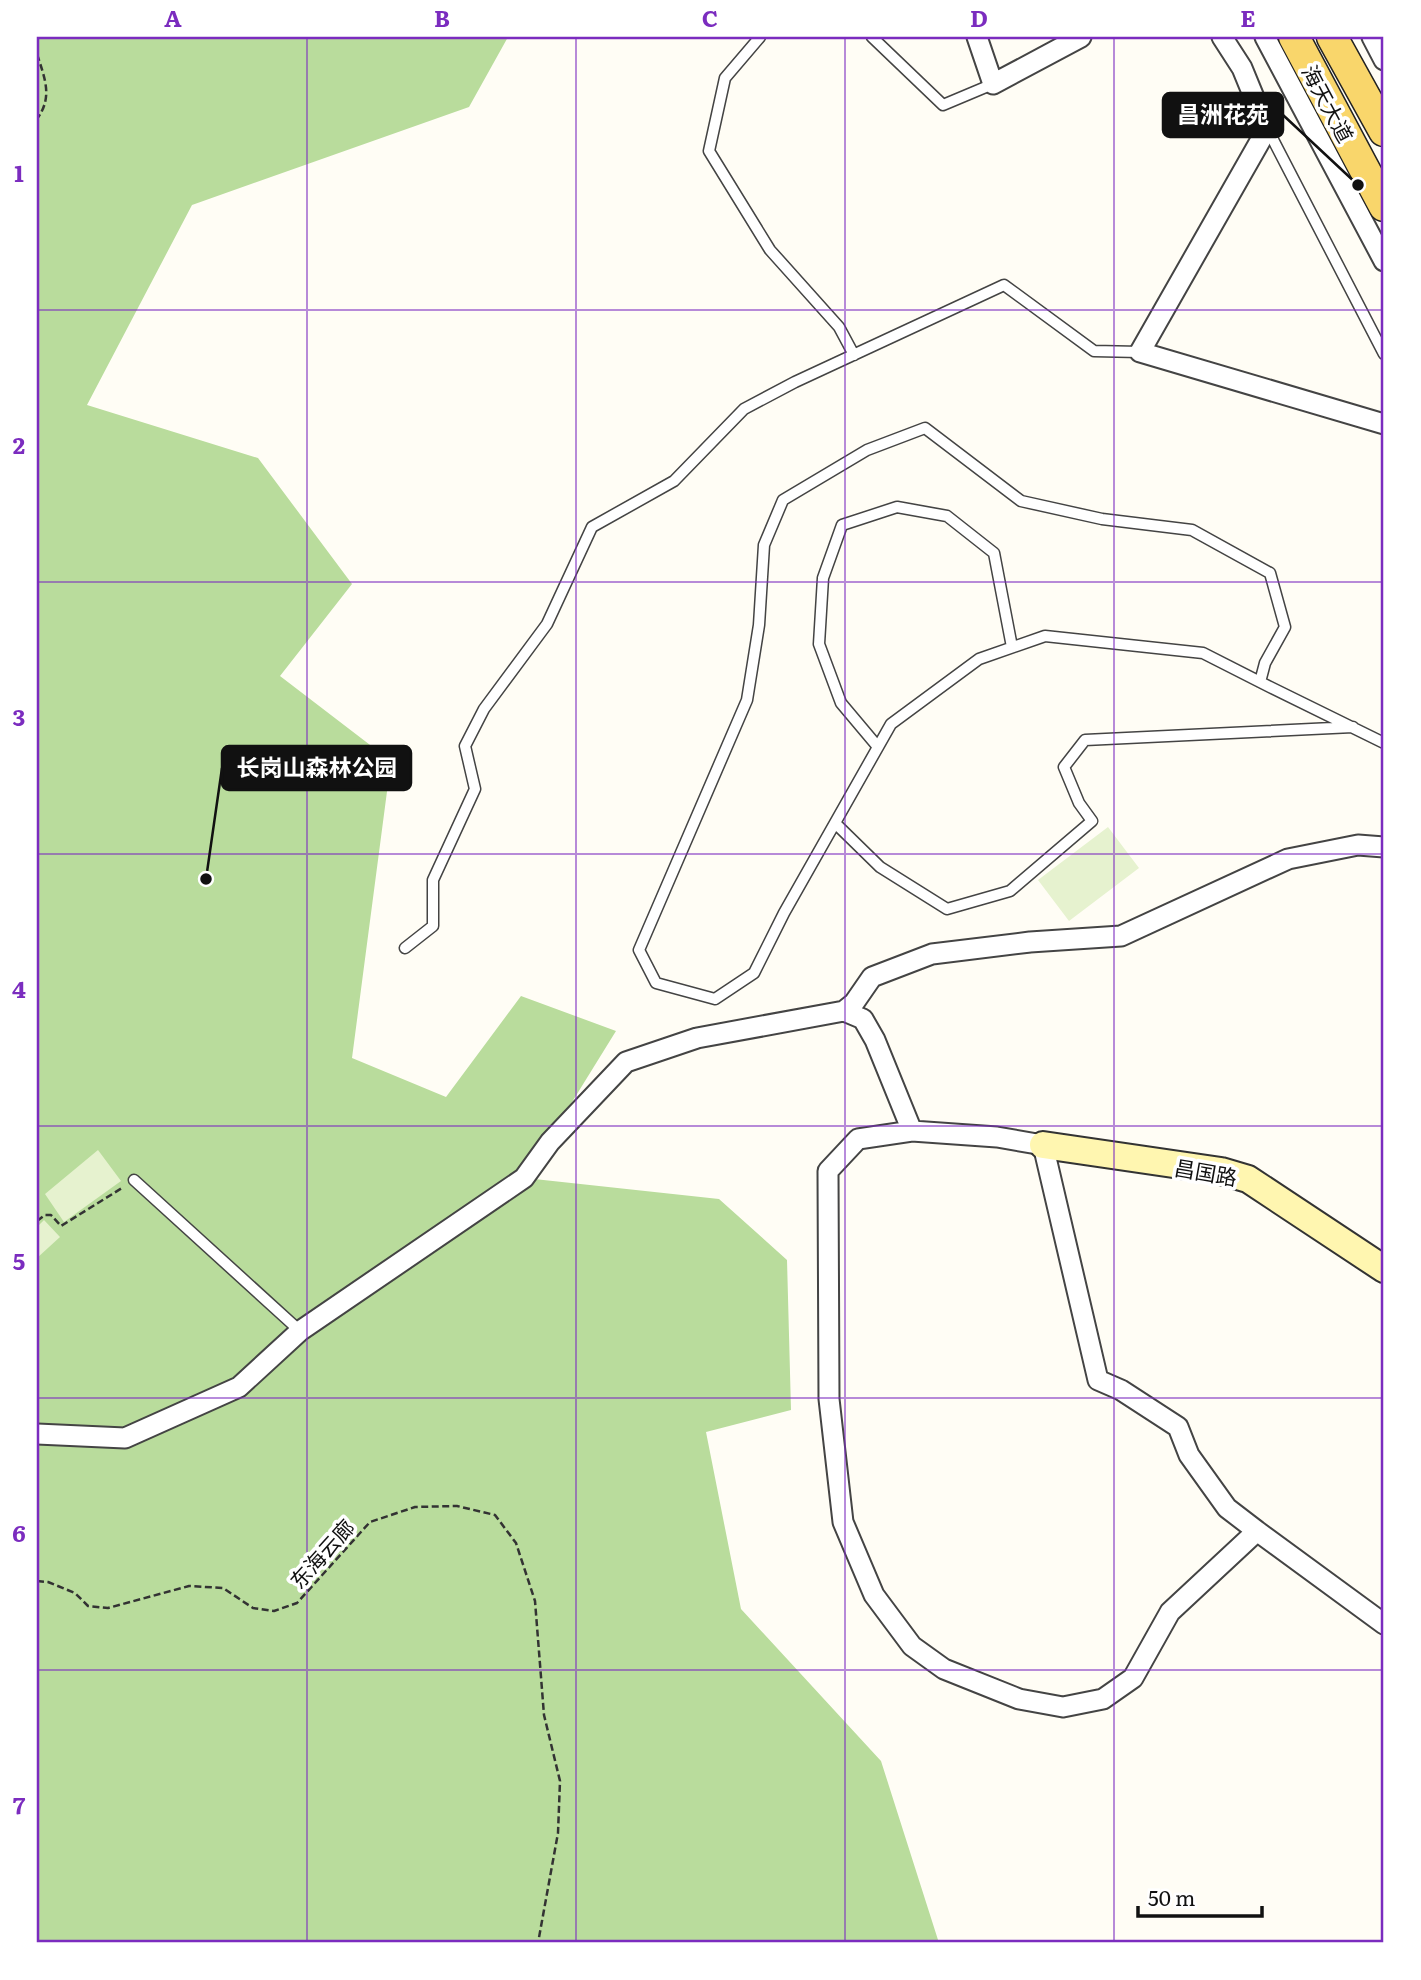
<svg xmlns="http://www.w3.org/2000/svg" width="1421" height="1980" viewBox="0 0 1421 1980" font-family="Literata,'Noto Sans SC',serif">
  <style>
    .forest { fill: #b9dc9c }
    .pitch { fill: #e6f2cf }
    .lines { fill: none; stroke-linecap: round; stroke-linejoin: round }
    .lane-casing { stroke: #444; stroke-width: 13 }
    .street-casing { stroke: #444; stroke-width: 23 }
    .secondary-casing { stroke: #333; stroke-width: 30 }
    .primary-casing { stroke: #222; stroke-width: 33 }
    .path { stroke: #333; stroke-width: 2.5; stroke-dasharray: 7 3.5; stroke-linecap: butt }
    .lane { stroke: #fff; stroke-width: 10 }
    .street { stroke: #fff; stroke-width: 19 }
    .secondary { stroke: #fff6b0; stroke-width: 26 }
    .primary { stroke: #f9d66b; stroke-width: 30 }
    .grid { fill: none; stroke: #7b2cbf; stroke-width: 2; stroke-opacity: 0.55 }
    .labels { text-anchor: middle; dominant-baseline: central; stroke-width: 7; stroke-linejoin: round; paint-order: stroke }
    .street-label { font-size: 21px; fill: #111; stroke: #fff }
    .leader { fill: none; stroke: #111; stroke-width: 2.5 }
    .callout-dot { fill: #111; stroke: #fff; stroke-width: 2.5 }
    .callout { fill: #111; stroke: #111; stroke-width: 2.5 }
    .callout-label { font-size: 23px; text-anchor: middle; font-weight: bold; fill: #fff }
    .neatline { fill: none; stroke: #7b2cbf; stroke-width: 2.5 }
    .grid-label { font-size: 23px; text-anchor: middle; font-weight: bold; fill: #7b2cbf }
  </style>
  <rect width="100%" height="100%" fill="#fffdf5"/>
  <path class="forest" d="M37,37H508L469,107L192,205L87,405L258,458L352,584L280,676L391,761L352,1058L446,1097L521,996L616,1031L525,1178L719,1199L787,1260L791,1410L706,1432L741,1609L881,1761L939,1943H37Z"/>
  <path class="pitch" d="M1108,827L1139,868L1069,921L1038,880Z
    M98,1150L121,1181L64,1222L45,1194Z
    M44,1220L60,1237L37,1258V1227Z"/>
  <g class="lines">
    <g class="lane-casing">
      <path id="lane" d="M760,37L725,78L709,151L770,250L839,327L854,355
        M872,37L943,105L993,84
        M1268,130L1384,354
        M1260,682L1265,663L1285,627L1270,573L1192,530L1102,519L1021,501L925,428L867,450L783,500L764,545L759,625L747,700L639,950L656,983L715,999L754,973L784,913L891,724L979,659L1045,636L1203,653L1270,687L1384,743
        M878,747L841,703L819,644L823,578L842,525L897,507L947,516L994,553L1012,647
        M835,823L880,867L947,909L1010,891L1092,821L1079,803L1064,767L1085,740L1353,727
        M405,948L433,926V880L475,789L465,746L484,709L547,624L592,527L674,481L744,409L795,382L1004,285L1094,351L1140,352
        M134,1180L300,1331"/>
    </g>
    <g class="street-casing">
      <path id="street" d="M977,37L993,84L1081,37
        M1222,37L1242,68L1267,129L1140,352L1384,424
        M1265,37L1384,261
        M1372,37L1384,60
        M844,1011L854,1003L872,977L932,954L1030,942L1121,936L1288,859L1358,845L1384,847
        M912,1131L997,1137L1043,1145L1098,1380L1121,1390L1178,1427L1189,1455L1227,1508L1257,1531L1170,1612L1133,1678L1103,1699L1063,1707L1019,1699L944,1669L912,1646L874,1595L843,1522L829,1399L828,1171L858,1139Z
        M37,1434L125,1438L239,1387L300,1331L524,1178L550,1142L626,1062L697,1038L844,1011L863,1019L875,1040L912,1131
        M1257,1531L1384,1624"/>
    </g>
    <g class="secondary-casing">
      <path id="secondary" d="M1043,1145L1221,1171L1248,1179L1384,1269"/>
    </g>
    <g class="primary-casing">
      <path id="primary" d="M1294,37L1384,206
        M1332,37L1384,131"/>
    </g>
    <path class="path" d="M37,54C45,79 53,97 37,119
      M37,1221L45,1215H51L61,1226L122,1188
      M37,1581L48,1582L75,1593L88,1606L108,1608L189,1586L223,1588L253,1608L274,1611L297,1603L370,1522L415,1507L457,1506L495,1515L516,1543L535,1601L544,1715L560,1781L558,1833L538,1943"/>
    <use href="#lane" class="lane"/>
    <use href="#street" class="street"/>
    <use href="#secondary" class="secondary"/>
    <use href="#primary" class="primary"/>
  </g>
  <path class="grid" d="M307,37V1943M576,37V1943M845,37V1943M1114,37V1943M37,310H1384M37,582H1384M37,854H1384M37,1126H1384M37,1398H1384M37,1670H1384"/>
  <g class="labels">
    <g class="street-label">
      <text transform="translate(1329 103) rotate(62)">海天大道</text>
      <text transform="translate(1206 1171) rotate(10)">昌国路</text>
      <text transform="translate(321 1553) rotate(-48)">东海云廊</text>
    </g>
  </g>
  <path class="leader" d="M1358 185L1283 115M206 879L222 768"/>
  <g class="callout-dot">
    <circle cx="1358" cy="185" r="7"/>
    <circle cx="206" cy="879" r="7"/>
  </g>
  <g class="callout">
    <rect x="1163" y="93" width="120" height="44" rx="7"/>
    <rect x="222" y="746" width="189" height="44" rx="7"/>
  </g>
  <g class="callout-label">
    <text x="1223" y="123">昌洲花苑</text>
    <text x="317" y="776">长岗山森林公园</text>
  </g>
  <rect width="1421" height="1980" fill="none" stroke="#ffffff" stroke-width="77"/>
  <path d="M1138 1906v10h124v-10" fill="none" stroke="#111111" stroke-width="3.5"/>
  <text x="1148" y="1906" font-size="21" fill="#111111" stroke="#ffffff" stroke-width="5" paint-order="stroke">50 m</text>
  <rect x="38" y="38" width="1344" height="1903" class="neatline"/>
  <g class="grid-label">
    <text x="173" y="27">A</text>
    <text x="442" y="27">B</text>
    <text x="710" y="27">C</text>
    <text x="979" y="27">D</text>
    <text x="1248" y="27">E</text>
    <text x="19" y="182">1</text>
    <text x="19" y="454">2</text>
    <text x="19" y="726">3</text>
    <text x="19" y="998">4</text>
    <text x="19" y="1270">5</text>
    <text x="19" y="1542">6</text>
    <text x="19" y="1814">7</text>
  </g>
</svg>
